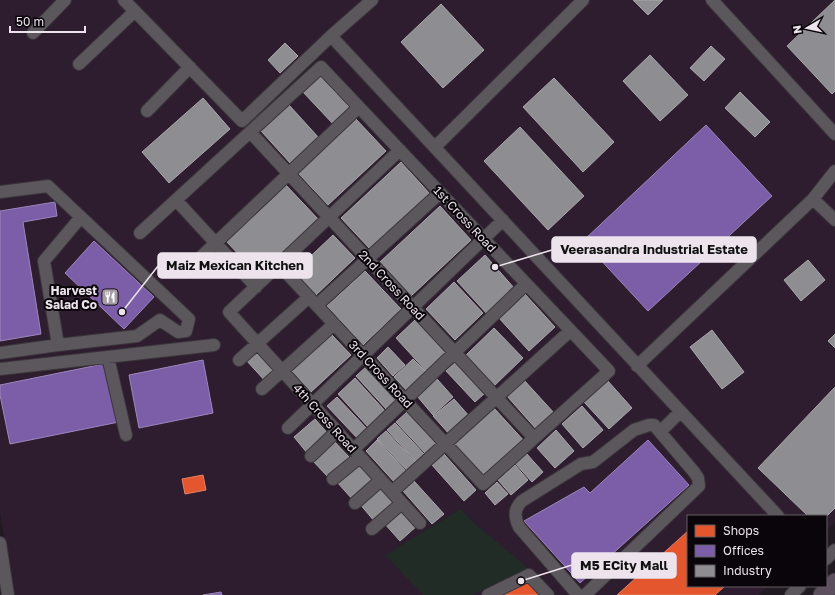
<svg xmlns="http://www.w3.org/2000/svg" width="835" height="595" viewBox="0 0 835 595" font-family="'Golos Text',sans-serif">
  <style>
    .built { fill: #2d1d2e }
    .green { fill: #202c25 }
    .shops { fill: #e4572e; stroke: #e68167 }
    .offices { fill: #7b5ea7; stroke: #9d86bc }
    .industry { fill: #8d8d92; stroke: #aaa7ad }
    .lines { fill: none; stroke-linecap: round; stroke-linejoin: round }
    .minor-casing { stroke: #3b363c; stroke-width: 14 }
    .highway-casing { stroke: #3b363c; stroke-width: 19 }
    .minor { stroke: #5c565d; stroke-width: 12 }
    .highway { stroke: #5c505e; stroke-width: 17 }
    .labels { text-anchor: middle; dominant-baseline: central; stroke-width: 4; stroke-linejoin: round; paint-order: stroke }
    .street-label { font-size: 12px; fill: #ece3ec; stroke: #0a050a }
    .poi-label { font-size: 12px; font-weight: bold; fill: #ece3ec; stroke: #0a050a; text-anchor: end }
    .leader { fill: none; stroke: #ece3ec; stroke-width: 1.5 }
    .callout-dot { fill: #ece3ec; stroke: #0a050a; stroke-width: 1.5 }
    .callout { fill: #ece3ec; stroke: #ece3ec; stroke-width: 1.5 }
    .callout-label { font-size: 13px; text-anchor: middle; font-weight: bold; fill: #111 }
  </style>
  <rect width="100%" height="100%" fill="#211a22"/>
  <path class="built" d="M0,0H835V522L826,531V516H688V586H768L759,595H13L0,513Z"/>
  <path class="green" d="M461,509L472,521L528,568L472,595H423L385,555Z"/>
  <path class="shops" d="M203,475L206,490L185,494L182,479Z
    M688,531V586H725L715,595H617Z
    M528,580L544,595H499Z"/>
  <path class="offices" d="M706,125L772,196L648,311L583,241Z
    M55,202L57,216L23,222L41,334L0,341V211Z
    M94,241L154,297L124,329L65,273Z
    M203,360L213,413L139,428L129,375Z
    M108,363L119,422L10,444L0,395V385Z
    M648,440L689,485L580,583L524,521L584,487L590,493Z
    M221,592L222,595H203Z"/>
  <path class="industry" d="M633,0H663L648,15Z
    M835,0V91L832,94L787,46Z
    M441,4L484,50L443,88L401,42Z
    M285,43L298,56L280,73L268,60Z
    M711,46L725,59L704,81L690,68Z
    M650,55L688,95L660,121L623,81Z
    M319,75L352,110L335,126L302,91Z
    M554,78L614,142L583,172L523,107Z
    M740,92L770,122L755,137L725,108Z
    M203,98L230,129L169,183L142,152Z
    M289,105L319,138L291,164L261,131Z
    M355,118L386,151L328,205L297,172Z
    M520,127L584,196L548,230L484,161Z
    M401,162L430,194L370,249L341,218Z
    M285,184L319,220L259,276L225,240Z
    M440,206L471,240L411,296L380,262Z
    M333,235L355,258L315,296L294,272Z
    M485,255L515,289L488,315L457,281Z
    M808,260L825,280L801,301L784,280Z
    M365,271L401,309L363,345L327,306Z
    M454,282L483,313L455,340L426,309Z
    M524,293L555,327L529,351L498,317Z
    M416,319L448,352L427,372L396,338Z
    M494,328L523,358L493,387L464,357Z
    M712,330L744,372L722,389L690,347Z
    M331,334L351,355L311,392L292,371Z
    M835,334V348L828,341Z
    M388,347L405,365L393,376L377,358Z
    M258,349L278,371L266,382L246,360Z
    M413,359L429,375L410,394L394,377Z
    M456,362L485,393L475,402L446,371Z
    M366,367L397,401L387,410L356,376Z
    M355,378L386,412L369,428L338,394Z
    M437,379L453,397L433,415L417,396Z
    M523,379L555,414L537,430L506,395Z
    M607,380L632,408L609,429L584,402Z
    M835,387V508L826,517V516H808L758,468Z
    M337,397L368,430L358,439L327,406Z
    M454,399L470,417L450,435L433,416Z
    M582,406L603,430L583,448L562,424Z
    M494,408L526,443L485,479L454,444Z
    M407,412L437,444L426,454L396,422Z
    M315,419L330,436L308,454L294,437Z
    M395,423L425,455L417,463L387,430Z
    M556,430L574,451L555,468L537,448Z
    M386,431L416,463L408,471L377,439Z
    M333,440L349,457L328,477L312,460Z
    M377,440L408,473L396,484L366,451Z
    M526,453L543,472L532,482L515,463Z
    M444,454L476,490L464,501L432,465Z
    M359,463L375,481L353,500L337,482Z
    M515,465L528,480L511,495L498,480Z
    M414,481L444,514L432,524L403,491Z
    M497,482L508,494L495,505L485,493Z
    M380,484L396,503L375,522L359,503Z
    M402,507L418,525L400,541L384,523Z"/>
  <g class="lines">
    <g class="minor-casing">
      <path id="minor" d="M124,0L242,121L331,36
        M372,0L331,36L778,516
        M712,0L835,134
        M33,33L65,0
        M79,64L135,11
        M147,111L190,67
        M250,132L534,438
        M435,147L583,0
        M400,150L229,312L420,523
        M0,192L48,186L189,319L186,331L178,332L160,320L137,336L58,345L44,261L81,217
        M813,199L835,220
        M176,200L256,287
        M140,233L321,67L609,371L483,484L279,265
        M185,272L359,107
        M317,305L440,193
        M0,353L58,345
        M108,357L126,435
        M239,360L309,297
        M637,366L813,199L835,171
        M0,369L214,345
        M262,389L334,324
        M288,428L503,220
        M353,450L526,284
        M311,456L337,431
        M333,479L360,457
        M392,492L570,331
        M355,503L381,480
        M372,529L402,503
        M0,543L8,595
        M826,559L835,550
        M488,595L529,575L548,595
        M578,595L519,527C514,516 514,509 522,501L581,464L593,462L634,430L649,425H654L660,432L680,412
        M585,595L699,486L698,478L694,472L660,432
        M791,595L800,586"/>
    </g>
    <g class="highway-casing">
      <path id="highway" d="M822,595L835,582"/>
    </g>
    <use href="#minor" class="minor"/>
    <use href="#highway" class="highway"/>
  </g>
  <defs>
    <g id="restaurant-square" transform="scale(0.9)"><rect x="-9" y="-9" width="18" height="18" rx="4" fill="#a59da5" stroke="#0a050a"/><path d="M-5-6h1v4h1v-4h1v4h1v-4h1v5L-1.5 .5V6h-2V.5L-5-1ZM5-6V6H3V1.5H1.5Q1.5-4 5-6Z" fill="#fff"/></g>
  </defs>
  <g fill-rule="evenodd">
    <use href="#restaurant-square" x="110" y="297"/>
  </g>
  <g class="labels">
    <g class="street-label">
      <text transform="translate(465 219) rotate(47)">1st Cross Road</text>
      <text transform="translate(392 285) rotate(47)">2nd Cross Road</text>
      <text transform="translate(381 374) rotate(47)">3rd Cross Road</text>
      <text transform="translate(325 418) rotate(48)">4th Cross Road</text>
    </g>
    <g class="poi-label">
      <text x="97" y="290">Harvest<tspan x="97" dy="14">Salad Co</tspan></text>
    </g>
  </g>
  <path class="leader" d="M495 267L552 250M122 312L158 266M521 581L572 565"/>
  <g class="callout-dot">
    <circle cx="495" cy="267" r="4"/>
    <circle cx="122" cy="312" r="4"/>
    <circle cx="521" cy="581" r="4"/>
  </g>
  <g class="callout">
    <rect x="552" y="237" width="204" height="25" rx="4"/>
    <rect x="158" y="253" width="154" height="25" rx="4"/>
    <rect x="572" y="553" width="104" height="25" rx="4"/>
  </g>
  <g class="callout-label">
    <text x="654" y="254">Veerasandra Industrial Estate</text>
    <text x="235" y="270">Maiz Mexican Kitchen</text>
    <text x="624" y="570">M5 ECity Mall</text>
  </g>
  <rect x="687" y="515" width="140" height="72" fill="#0a050a" stroke="#645e64"/>
  <rect x="695" y="525" width="20" height="12" fill="#e4572e" stroke="#645e64"/>
  <text x="723" y="535" font-size="12" fill="#ece3ec">Shops</text>
  <rect x="695" y="545" width="20" height="12" fill="#7b5ea7" stroke="#645e64"/>
  <text x="723" y="555" font-size="12" fill="#ece3ec">Offices</text>
  <rect x="695" y="565" width="20" height="12" fill="#8d8d92" stroke="#645e64"/>
  <text x="723" y="575" font-size="12" fill="#ece3ec">Industry</text>
  <g transform="translate(807 28) rotate(261)" stroke="#0a050a" stroke-width="3" paint-order="stroke">
  <path d="M0-3L7 15L0 10L-7 15Z" fill="#ece3ec"/>
  <text y="-6" font-size="11" font-weight="bold" text-anchor="middle" fill="#ece3ec">N</text>
  </g>
  <path d="M10 26v6h75v-6" fill="none" stroke="#ece3ec" stroke-width="2"/>
  <text x="16" y="26" font-size="12" fill="#ece3ec" stroke="#0a050a" stroke-width="3" paint-order="stroke">50 m</text>
</svg>
